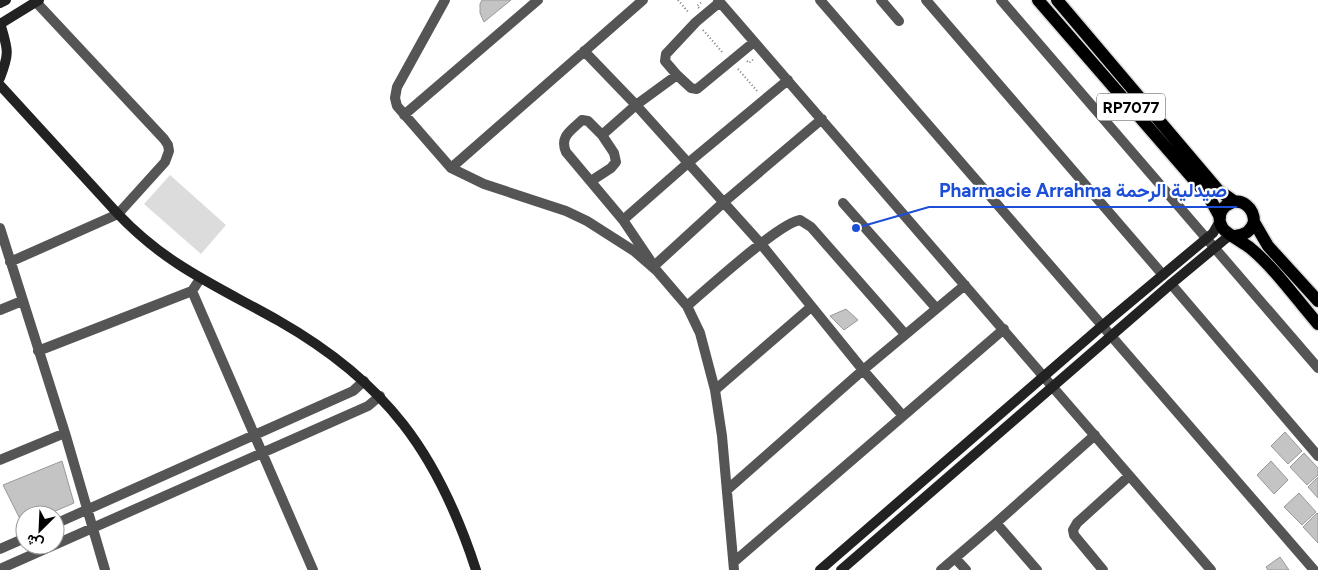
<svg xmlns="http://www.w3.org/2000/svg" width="1318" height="570" viewBox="0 0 1318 570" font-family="Figtree,Vazirmatn,sans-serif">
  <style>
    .garden { fill: #dcdcdc }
    .building { fill: #c4c4c4; stroke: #999 }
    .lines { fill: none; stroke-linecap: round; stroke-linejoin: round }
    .primary-casing { stroke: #dbdbdb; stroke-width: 15 }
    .path { stroke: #777; stroke-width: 2; stroke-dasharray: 1 2.5; stroke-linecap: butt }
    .street { stroke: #555; stroke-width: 10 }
    .secondary { stroke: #222; stroke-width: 10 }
    .primary { stroke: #000; stroke-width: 12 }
    .labels { text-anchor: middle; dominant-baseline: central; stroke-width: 4.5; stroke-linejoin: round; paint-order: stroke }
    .shield { fill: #fff; stroke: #4c4c4c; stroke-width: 1 }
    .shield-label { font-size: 16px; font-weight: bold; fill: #000 }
    .leader { fill: none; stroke: #1d4ed8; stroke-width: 2 }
    .callout-dot { fill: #1d4ed8; stroke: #fff; stroke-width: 2 }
    .callout-label { font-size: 19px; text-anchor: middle; font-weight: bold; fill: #1d4ed8; stroke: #fff; stroke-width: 4.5; stroke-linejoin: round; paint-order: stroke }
  </style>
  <rect width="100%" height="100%" fill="#fff"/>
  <path class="garden" d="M170,175L226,225L201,254L144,204Z"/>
  <path class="building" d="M482,0H511L484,22L480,13V4Z
    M846,309L858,320L844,330L830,316Z
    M1285,432L1302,451L1288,464L1271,446Z
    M1304,453L1318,468V475L1307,485L1290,467Z
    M62,461L74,503L46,515H25V524L23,525L3,485Z
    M1271,461L1288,480L1274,494L1257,475Z
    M1318,477V498L1308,487Z
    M1299,493L1316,512L1302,525L1284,507Z
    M1317,513L1318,514V543L1303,527Z
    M1280,557L1289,570H1268L1266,567Z"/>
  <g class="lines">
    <g class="primary-casing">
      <path id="primary" d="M1038,0L1209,197L1220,217
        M1057,0L1218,190L1235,202
        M1254,222L1268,246L1318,301
        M1235,236C1245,235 1251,231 1254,222C1254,208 1242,197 1229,204C1220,208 1217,219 1222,227C1224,232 1242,242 1249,247C1274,267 1297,300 1318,324"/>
    </g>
    <path class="path" d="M678,0L689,13
      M699,8L697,6L703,1
      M703,30L723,53
      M747,61L749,63L755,58
      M738,69L758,92"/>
    <path class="street" d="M445,0L397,87L395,98L397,106L451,168L484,184L566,211L587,221L634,251L657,271L687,306L700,333L715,390L722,436L734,570
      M718,0L1211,570
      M820,0L1314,570
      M881,0L899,21
      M926,0L1163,275
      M1001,0L1318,368
      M584,51L636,105L761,244L863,370L903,416
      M677,75L665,61L666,54L696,22L720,2
      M404,115L538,0
      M451,168L643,0
      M591,181L611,168L616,162L614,153L602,135
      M843,203L936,308
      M623,220L688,163L788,80
      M0,228L65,433L105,570
      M650,260L623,220L566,152C559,136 572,130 582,120L588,121L602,135L636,105L677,75L691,88L697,89L754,42
      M10,262L118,214L165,162L169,151L168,145L164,139L36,2
      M654,266L724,202L822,119
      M1171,284L1318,456
      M192,291L313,570
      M687,306C707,289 779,223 800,220L811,227L905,334
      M0,310L22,301
      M38,351L192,291L200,279
      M715,390L811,307
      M0,460L65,433
      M727,490L863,370L965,285
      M996,523L1095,435
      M55,524L353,391L364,381
      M0,549L25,538
      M955,558L966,570
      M735,561L1004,329
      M0,569L368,406L380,396
      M941,570L996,523L1037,570
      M1103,570L1074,535L1073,530L1077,523L1129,476"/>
    <path class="secondary" d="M0,3L6,0
      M0,23C8,50 10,52 0,78
      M0,24L39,0
      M0,85L118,214C167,266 219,287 279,321C386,382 438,453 476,570
      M820,570L1103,325L1213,233L1220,221
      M841,570L1171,284L1230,235"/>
    <use href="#primary" class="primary"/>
  </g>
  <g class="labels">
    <rect class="shield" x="1097" y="93.5" width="68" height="27" rx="4"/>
    <g class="shield-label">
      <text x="1131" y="107">RP7077</text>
    </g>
  </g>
  <path class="leader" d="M856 228L929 207H1237"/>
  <circle class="callout-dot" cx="856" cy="228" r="5"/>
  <g class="callout-label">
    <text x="1083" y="197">Pharmacie Arrahma صيدلية الرحمة</text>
  </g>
  <g transform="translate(40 530) rotate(204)"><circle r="24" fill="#ffffff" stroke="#999999"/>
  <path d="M0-4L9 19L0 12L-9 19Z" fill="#000000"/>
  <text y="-8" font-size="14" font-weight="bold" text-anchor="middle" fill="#000000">ش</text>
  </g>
</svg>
